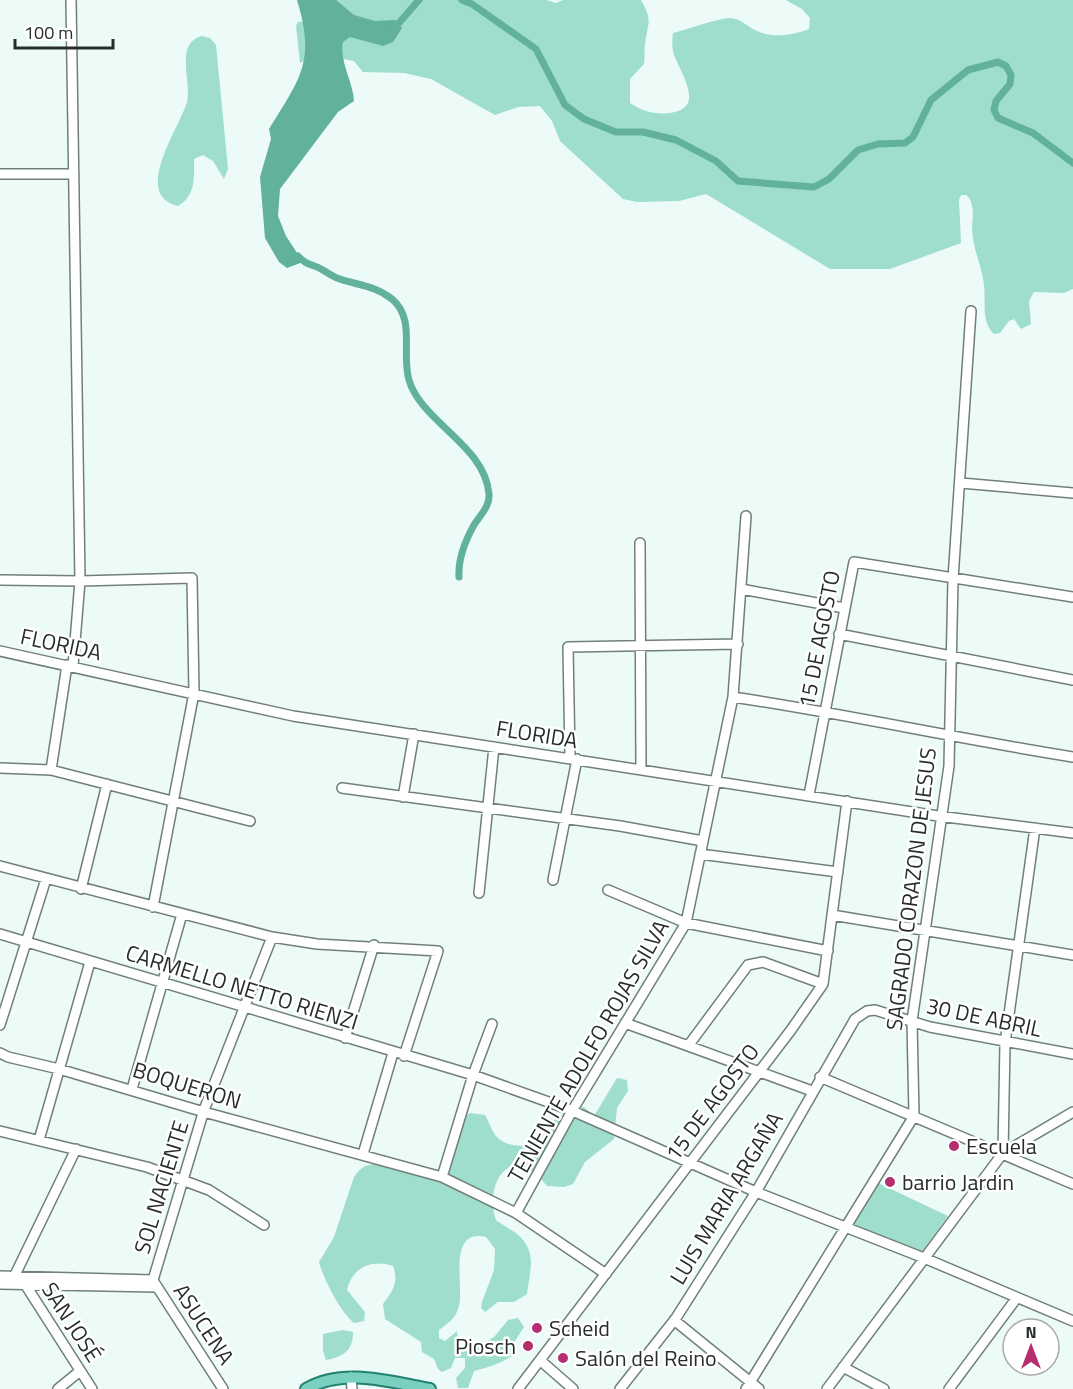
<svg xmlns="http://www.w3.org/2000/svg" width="1073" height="1389" viewBox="0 0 1073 1389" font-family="'Titillium Web',sans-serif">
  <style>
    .green { fill: #9fddcc }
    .water { fill: #62b19d }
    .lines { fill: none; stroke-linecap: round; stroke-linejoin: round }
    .canal { stroke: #62b19d; stroke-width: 7 }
    .minor-casing { stroke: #717f7a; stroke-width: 12 }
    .major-casing { stroke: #22826f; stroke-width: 14 }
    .minor { stroke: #fff; stroke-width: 9 }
    .major { stroke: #79d0bf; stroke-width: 10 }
    .poi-dot { fill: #b52e70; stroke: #fff; stroke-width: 2 }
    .labels { text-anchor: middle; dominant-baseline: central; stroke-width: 5; stroke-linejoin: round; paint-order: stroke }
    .street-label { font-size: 22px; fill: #272d2b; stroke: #fff }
    .poi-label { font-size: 22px; fill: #272d2b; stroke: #fff; text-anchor: start }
  </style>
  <rect width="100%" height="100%" fill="#ecfbf7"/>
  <path class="green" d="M326,0H546L556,3L563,0H641C653,21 648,22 645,44C644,50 645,57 644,64L630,79V103C642,111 655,115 670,113C709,108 677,69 673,51C672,45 672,39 673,33C686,30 721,17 731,18C741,19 747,26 755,30C771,39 794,35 809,29L810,18L802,9L786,0H1073V289L1064,293L1034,292L1029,301L1031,324L1021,329L1014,319L1009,321L1000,333L994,334C981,322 986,302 984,285C982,267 973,249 972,230C972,219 976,203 966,195H961L959,200L961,243L890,269H830L706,194L679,201L637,202L623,199L560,141L552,121L540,106L518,107L495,115L431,79L404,73L363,72L354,61L318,54L300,63L296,26L298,22L310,21Z
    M202,36L210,38L216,45L228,169L224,179L213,161L203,155L194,159C194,178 196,195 178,206C131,195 180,127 187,102C192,81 174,43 202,36Z
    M617,1078L627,1080L628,1091L617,1108L614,1139L585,1162L573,1184L564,1187L547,1186L536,1173L517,1164C493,1170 489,1200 496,1220C502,1225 509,1228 516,1233C538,1251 530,1269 527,1294L514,1302H498L485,1312L481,1308L482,1302L494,1270L495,1249L486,1237C445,1228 466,1290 458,1309C455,1319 447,1324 439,1330V1338L445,1341L457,1331L459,1345L468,1352L494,1337L508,1320L518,1318L524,1327L515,1341L512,1356C502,1363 487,1368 474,1371L468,1388H458L456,1378L465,1368V1358H455L451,1368L442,1372L438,1369L434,1359L422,1352L421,1342L385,1319L383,1304C393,1291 399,1282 393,1266C372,1259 352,1267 347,1290L365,1312L364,1321L354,1323C340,1311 324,1280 319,1262L334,1237L354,1177C376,1144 407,1186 436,1174C457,1165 449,1124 470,1113L485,1115C489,1121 491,1130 496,1136C505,1147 529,1150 539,1138C543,1133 544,1127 550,1123C557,1117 576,1108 584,1107L594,1116Z
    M878,1183L948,1216L922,1252L852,1224Z
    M343,1330L353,1332C353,1351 343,1357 326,1360L323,1351V1334Z"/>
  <path class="water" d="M297,0H336L354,15L375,21L395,20L402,28L393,42L383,46L350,37L343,42C339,61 353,81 354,101L338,112L280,189L278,216L286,236L303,262L287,268L279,262L265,238L260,177L271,139L269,129C300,78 316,62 297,0Z"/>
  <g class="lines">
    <path class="canal" d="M462,0L472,4L536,49L565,105L584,119L616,132H643L676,140L716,161L738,181L814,187L829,179L858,150L878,144L905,143L913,137L931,100L968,70L998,62L1006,66L1011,75L1010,84L996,101L994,110L998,118L1033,133L1073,163
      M392,27L398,24L419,0
      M298,256C304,263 309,264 317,267C324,270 330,275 337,278C355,285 375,285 392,299C416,319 401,354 409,380C421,422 485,445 489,494C490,507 480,515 474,525C465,541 458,559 459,577"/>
    <g class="minor-casing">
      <path id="minor" d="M71,0L80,581L73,666
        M0,174H74
        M961,483L1073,493
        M640,543L641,769
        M0,580L80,581L192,578L194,693L153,907
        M741,589L844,608
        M839,634L1073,680
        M0,651L293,716L938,816L1073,833
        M733,697C847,714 959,739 1073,757
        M570,758L568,647L738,644
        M0,768L51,770L250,821
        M51,770L67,665
        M342,788L620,826L703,841
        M809,795L854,562L1073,597
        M403,797L414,734
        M700,854L838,872
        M0,866L272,937L317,944L438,951L404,1056
        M553,880L577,759
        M81,889L107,784
        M608,890L686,923L828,951
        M479,893L494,747
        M832,915L1073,955
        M0,934L473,1075L568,1109L756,1192L924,1258L1073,1321
        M625,1023L812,1091
        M0,1025L46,879
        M345,1038L374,945
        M688,1046L748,965L763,962L823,984
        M0,1053L8,1057L59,1069L204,1112L442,1177L473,1075L492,1024
        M820,1077L1073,1184
        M132,1089L182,914
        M0,1131L147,1167L209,1190L264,1225
        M39,1140L90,962
        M1003,1153L1005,1043L1035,828
        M363,1154L393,1053
        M440,1176L516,1213L606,1274
        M516,1213L572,1111L686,923L733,697L746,516
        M0,1276L153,1280
        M14,1277L76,1149
        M153,1280L204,1110L272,937
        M23,1281L92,1389
        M154,1282L223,1389
        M0,1284L157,1287
        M674,1320L759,1389
        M541,1361L573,1389
        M843,1367L884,1389
        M351,1377L352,1389
        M58,1389L80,1371
        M518,1389L791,1030L823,984L847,801
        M620,1389L676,1318L756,1192L855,1019L867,1011L875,1010L930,1027L1073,1054
        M746,1389L914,1116L912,1021L949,766L953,579L971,311
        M827,1389L1003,1153L1073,1112
        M949,1389L1016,1299"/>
    </g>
    <g class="major-casing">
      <path id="major" d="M306,1389C344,1367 390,1382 430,1389"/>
    </g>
    <use href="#minor" class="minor"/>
    <use href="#major" class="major"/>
  </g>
  <g class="poi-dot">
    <circle cx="954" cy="1146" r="6"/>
    <circle cx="890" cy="1182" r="6"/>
    <circle cx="537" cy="1328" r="6"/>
    <circle cx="528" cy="1346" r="6"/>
    <circle cx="563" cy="1358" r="6"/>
  </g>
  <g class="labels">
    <g class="street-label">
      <text transform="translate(819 639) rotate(-79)">15 DE AGOSTO</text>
      <text transform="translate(61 644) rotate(12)">FLORIDA</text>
      <text transform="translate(537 734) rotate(9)">FLORIDA</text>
      <text transform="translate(911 889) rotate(-83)">SAGRADO CORAZON DE JESUS</text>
      <text transform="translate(242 987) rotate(17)">CARMELLO NETTO RIENZI</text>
      <text transform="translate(984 1017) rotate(12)">30 DE ABRIL</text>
      <text transform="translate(588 1051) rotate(-60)">TENIENTE ADOLFO ROJAS SILVA</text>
      <text transform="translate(187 1085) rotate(17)">BOQUERON</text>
      <text transform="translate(712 1102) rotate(-53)">15 DE AGOSTO</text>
      <text transform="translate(161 1187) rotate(-73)">SOL NACIENTE</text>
      <text transform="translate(726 1198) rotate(-59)">LUIS MARIA ARGAÑA</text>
      <text transform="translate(72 1322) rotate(57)">SAN JOSÉ</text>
      <text transform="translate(204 1324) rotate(57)">ASUCENA</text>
    </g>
    <g class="poi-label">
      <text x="966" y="1146">Escuela</text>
      <text x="902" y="1182">barrio Jardin</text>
      <text x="549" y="1328">Scheid</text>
      <text x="516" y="1346" text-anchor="end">Piosch</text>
      <text x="575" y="1358">Salón del Reino</text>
    </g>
  </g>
  <g transform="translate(1031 1347)"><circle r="28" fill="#ffffff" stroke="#a9abaa" stroke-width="1.5"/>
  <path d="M0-4.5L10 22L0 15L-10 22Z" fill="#b52e70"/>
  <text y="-9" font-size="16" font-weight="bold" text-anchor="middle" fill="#272d2b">N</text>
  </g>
  <path d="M15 39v9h98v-9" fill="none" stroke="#272d2b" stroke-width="3"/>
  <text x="24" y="39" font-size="18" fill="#272d2b" stroke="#ffffff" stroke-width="4.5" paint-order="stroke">100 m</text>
</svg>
